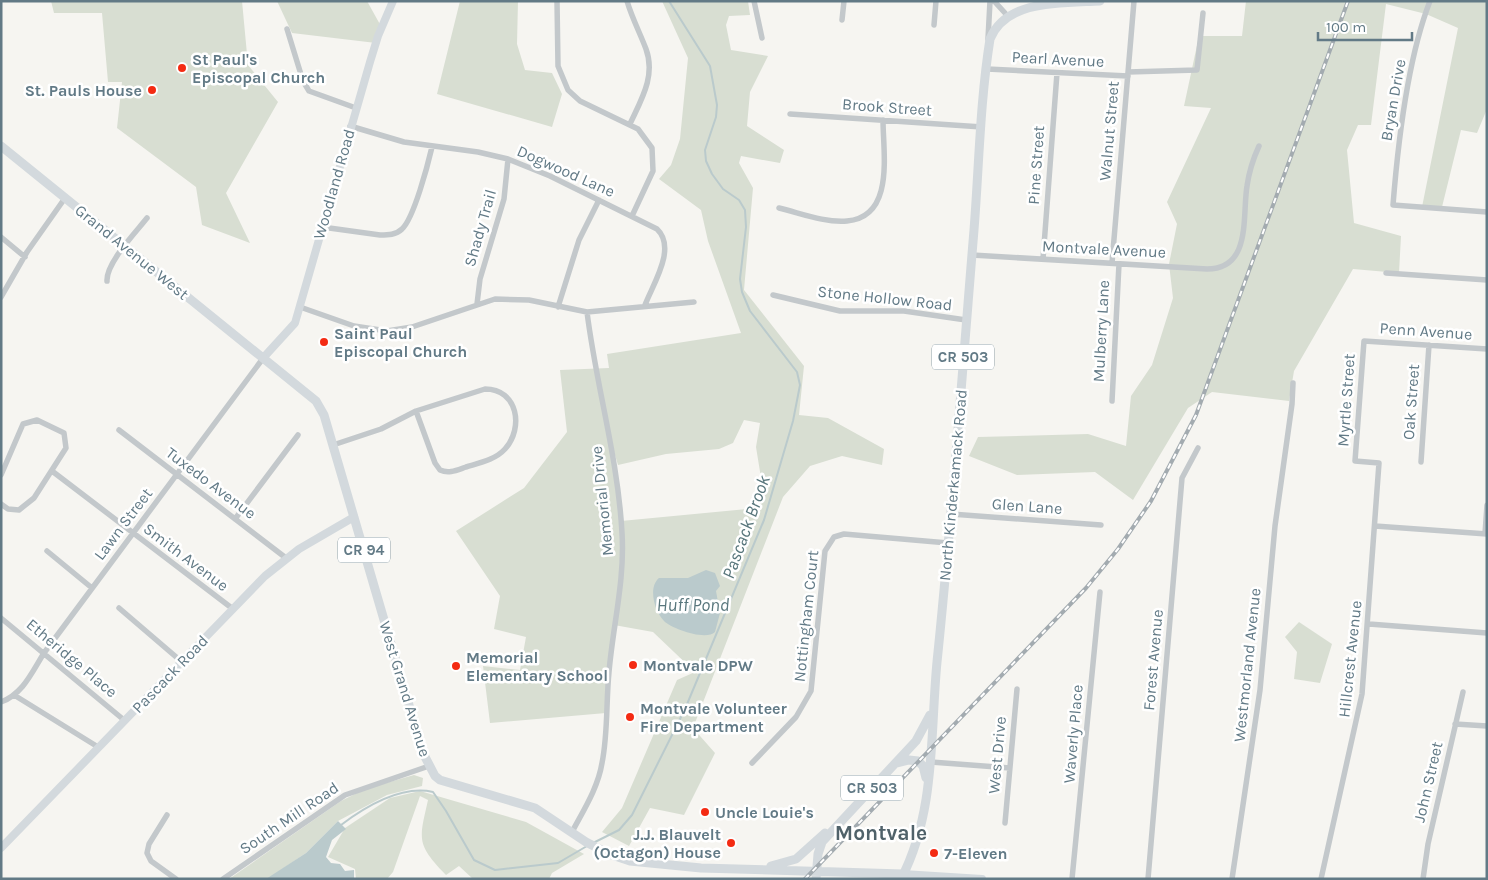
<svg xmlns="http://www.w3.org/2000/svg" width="1488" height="880" viewBox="0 0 1488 880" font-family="Karla,sans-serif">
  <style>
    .green { fill: #d8ded2; fill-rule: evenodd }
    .water { fill: #bacacc }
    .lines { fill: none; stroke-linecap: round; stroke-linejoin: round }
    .stream { stroke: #bacacc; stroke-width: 2 }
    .street { stroke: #c3c8cb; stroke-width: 5.5 }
    .secondary { stroke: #d3d9dd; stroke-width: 8 }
    .primary { stroke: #d3d9dd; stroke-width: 9 }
    .rail-casing { stroke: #a3abb0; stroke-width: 4 }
    .rail { stroke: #fff; stroke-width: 2; stroke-dasharray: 5.5; stroke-linecap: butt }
    .poi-dot { fill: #f42b13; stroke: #fff; stroke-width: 2 }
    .labels { text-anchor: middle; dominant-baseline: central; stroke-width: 5; stroke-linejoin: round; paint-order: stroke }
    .shield { fill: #fff; stroke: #91a2aa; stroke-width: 1 }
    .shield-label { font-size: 15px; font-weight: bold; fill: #627a86 }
    .poi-label { font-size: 16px; font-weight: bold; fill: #627a86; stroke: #fff; text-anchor: start }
    .street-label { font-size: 16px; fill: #627a86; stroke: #fff }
    .water-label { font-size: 18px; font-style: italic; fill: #58767c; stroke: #fff }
    .district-label { font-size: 21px; font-weight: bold; fill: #50626a; stroke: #fff }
  </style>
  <rect width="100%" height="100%" fill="#f6f5f1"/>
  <path class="green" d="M51,1H242L248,65L278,102L226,193L250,243L202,225L196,187L117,128L122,82H108L102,13H54Z
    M277,1H367L382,28L376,43L292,33Z
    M460,1H518L517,44L525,70L552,73L562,94L552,127L437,94Z
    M662,1H748L750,15L729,16L726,25L731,50L768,56L750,92L747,126L784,150L780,163L741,156L739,163L753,188L744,290L804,366L799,415L828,418L884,449L882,465L842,456L810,466L783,497L693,728L715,753L684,815L650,808L629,846L602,832L622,808L677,680L695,672L653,632L614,625L606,713L490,723L483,666L520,670L526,637L494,629L500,596L456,531L524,488L567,432L560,370L609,368L607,354L741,333L708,241L701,210L659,179L671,165L680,139L688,58ZM744,420L760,423L756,447L762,484L747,509L621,521L612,445L618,465L666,454L719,449L733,443Z
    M1246,1H1487V109L1477,133L1461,130L1442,207H1422L1458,28L1426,14L1386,4L1371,125H1358L1347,150L1354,223L1401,236L1399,273L1353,269L1294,371L1289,401L1212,392L1188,408L1133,500L1095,472L1017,475L969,456L978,437L1088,434L1126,446L1131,396L1152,365L1173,298L1169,264L1177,224L1167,202L1211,108L1184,106L1199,36H1242Z
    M1299,622L1332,644L1320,683L1294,679L1297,652L1285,637Z
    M414,775L423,778L422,786L387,795L338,821L306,853L269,878L229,879L341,801L365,789Z
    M420,791L526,822L584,854L552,873L549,879H473L459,866L446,875C416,844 419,840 428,800L420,796L393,872L387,879H356L355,869L328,857L345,828L390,798Z"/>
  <path class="water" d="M706,570L715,573L720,586L716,591L720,613L715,632C706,641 672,629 664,621C654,611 648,587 659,578H688Z
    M338,821L346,829L332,840L326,857L331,863L340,864L345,871L354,870V879H266L306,853Z"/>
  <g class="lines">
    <path class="stream" d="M341,825C365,807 402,785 433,792L446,811L474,860L495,870L558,863L587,846
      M593,843L619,830L632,815L685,709L764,520L793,421L800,385L797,372L750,311L742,292L740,279L746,227L745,210L739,200L723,189L712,174L706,161L705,150L716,117L717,105L710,66L669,1"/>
    <path class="street" d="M557,1L558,66L568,90L580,101L638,129L652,148L653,171L632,216
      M627,1C632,18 640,33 646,49C656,76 641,100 630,124
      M754,1L762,38
      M994,1L1005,13
      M1430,1C1407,60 1398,142 1393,205L1487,212
      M842,20L844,1
      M934,25L936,1
      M287,29L303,81L309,91L356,108
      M988,39L990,1
      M987,69L1128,76
      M1128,72L1197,70L1203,13
      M790,114L982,127
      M350,126L404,142L478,152L508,159L550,176L657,229C677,248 653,284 645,305
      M779,208C800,213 825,223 847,221C895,217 883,153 883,120
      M322,227L380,235C388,235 396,235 402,229C414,218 428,164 432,147
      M1,237L25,257
      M972,255L1207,269C1252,269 1242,216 1247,186C1249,172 1253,159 1259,146
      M1043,259L1057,73
      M1112,263L1134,1
      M1386,273L1487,280
      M107,281C106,263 136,232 147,218
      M773,295L840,311H904L966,320
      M1,297L27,252L65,198
      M477,304L480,279L504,199L508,159
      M300,307L354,326L387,331L412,327L495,299L529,300L587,312L694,302
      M558,307L579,240L599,200
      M485,389C518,389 524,428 505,449C495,460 479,463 466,467C457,470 449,474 440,470L435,463L416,411Z
      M1112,401L1119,264
      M119,430L286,558
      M333,445L381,429L416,411
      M1421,462L1429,345
      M52,471L233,609
      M1,475L23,424L37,420L64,433L66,448L34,498L19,510L8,509L1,504
      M951,514L1101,525
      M235,519L298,435
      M1375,526L1487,534
      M1485,534L1487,505
      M47,551L92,588
      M119,608L182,662
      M1,618L124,720
      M1369,624L1487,633
      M14,695L98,747
      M1,702C23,694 32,672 44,653L264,357
      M1455,724L1487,726
      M931,762L1010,768
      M752,763L796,717L811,691L825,551L834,537L844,534L948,543
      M167,815L149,844L147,853L151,861L176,879
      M1005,823L1017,689
      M572,832C583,811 598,788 602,763C608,734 606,702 609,672C613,625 625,580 622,533C618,458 596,385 587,312
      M223,879L345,795L429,766
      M1072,879L1100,592
      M1148,879L1182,478L1198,448
      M1232,879L1260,690L1275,526L1292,404L1293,383
      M1321,879L1362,694L1379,463L1355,461L1364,341L1487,349
      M1423,879L1428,844L1463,692"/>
    <path class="secondary" d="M264,357L295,323L370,62L378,36L393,1
      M1,848L265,576L299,549L354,517
      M903,874L982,879"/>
    <path class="primary" d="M1,146L316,401L324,415L423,753L435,776L440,780L535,808L586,842L609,854L630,861L701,868L903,874
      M897,763L909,760L918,761L923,766L926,778
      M771,866L796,859L825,833
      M816,879L818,854L822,842L916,741L930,715
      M901,879C936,812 930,735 937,662C952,518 962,374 974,230C979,166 980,102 990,39C1006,0 1059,3 1100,1"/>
    <g class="rail-casing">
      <path id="rail" d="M805,879L1086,588L1118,549L1151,501L1196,415L1348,1"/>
    </g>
    <use href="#rail" class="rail"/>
  </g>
  <g class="poi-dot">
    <circle cx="182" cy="68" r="5"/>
    <circle cx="152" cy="90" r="5"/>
    <circle cx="324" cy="342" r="5"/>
    <circle cx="633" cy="665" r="5"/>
    <circle cx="456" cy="666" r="5"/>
    <circle cx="630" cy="717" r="5"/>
    <circle cx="705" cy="812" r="5"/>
    <circle cx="731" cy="843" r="5"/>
    <circle cx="934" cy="853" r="5"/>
  </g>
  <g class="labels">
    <g class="shield">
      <rect x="932" y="344.5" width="62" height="25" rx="4"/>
      <rect x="338" y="537.5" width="52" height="25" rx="4"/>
      <rect x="841" y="775.5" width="62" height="25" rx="4"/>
    </g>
    <g class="shield-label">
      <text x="963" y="357">CR 503</text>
      <text x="364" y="550">CR 94</text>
      <text x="872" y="788">CR 503</text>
    </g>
    <g class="poi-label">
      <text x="192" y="59">St Paul's<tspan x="192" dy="18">Episcopal Church</tspan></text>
      <text x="142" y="90" text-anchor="end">St. Pauls House</text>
      <text x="334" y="333">Saint Paul<tspan x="334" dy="18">Episcopal Church</tspan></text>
      <text x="466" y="657">Memorial<tspan x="466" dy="18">Elementary School</tspan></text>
      <text x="643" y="665">Montvale DPW</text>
      <text x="640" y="708">Montvale Volunteer<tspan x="640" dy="18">Fire Department</tspan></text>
      <text x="715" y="812">Uncle Louie's</text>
      <text x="721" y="834" text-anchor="end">J.J. Blauvelt<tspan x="721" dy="18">(Octagon) House</tspan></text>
      <text x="944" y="853">7-Eleven</text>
    </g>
    <g class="street-label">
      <text transform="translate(1058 59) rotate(3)">Pearl Avenue</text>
      <text transform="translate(1393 100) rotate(-80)">Bryan Drive</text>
      <text transform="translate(887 107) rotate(4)">Brook Street</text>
      <text transform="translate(1109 131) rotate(-85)">Walnut Street</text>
      <text transform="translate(1036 165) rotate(-86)">Pine Street</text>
      <text transform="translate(566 171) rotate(24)">Dogwood Lane</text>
      <text transform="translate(334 184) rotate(-74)">Woodland Road</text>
      <text transform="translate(480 228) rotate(-74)">Shady Trail</text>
      <text transform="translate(1104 249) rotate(3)">Montvale Avenue</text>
      <text transform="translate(132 252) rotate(39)">Grand Avenue West</text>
      <text transform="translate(885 298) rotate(6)">Stone Hollow Road</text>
      <text transform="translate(1101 331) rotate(-87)">Mulberry Lane</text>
      <text transform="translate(1426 331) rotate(4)">Penn Avenue</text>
      <text transform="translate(1346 400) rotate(-86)">Myrtle Street</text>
      <text transform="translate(1411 402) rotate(-86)">Oak Street</text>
      <text transform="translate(211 483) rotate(37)">Tuxedo Avenue</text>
      <text transform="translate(953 485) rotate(-85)">North Kinderkamack Road</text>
      <text transform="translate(602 501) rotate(-96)">Memorial Drive</text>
      <text transform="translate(1027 506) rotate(4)">Glen Lane</text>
      <text transform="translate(123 524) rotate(-53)">Lawn Street</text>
      <text transform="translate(186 557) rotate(37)">Smith Avenue</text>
      <text transform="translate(806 616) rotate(-84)">Nottingham Court</text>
      <text transform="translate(72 658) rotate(40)">Etheridge Place</text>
      <text transform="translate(1350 659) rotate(-84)">Hillcrest Avenue</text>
      <text transform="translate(1153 660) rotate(-85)">Forest Avenue</text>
      <text transform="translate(1247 665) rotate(-84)">Westmorland Avenue</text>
      <text transform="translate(170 674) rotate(-46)">Pascack Road</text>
      <text transform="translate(405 689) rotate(73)">West Grand Avenue</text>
      <text transform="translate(1073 734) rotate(-85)">Waverly Place</text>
      <text transform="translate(997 755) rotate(-85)">West Drive</text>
      <text transform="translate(1428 782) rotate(-77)">John Street</text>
      <text transform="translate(289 818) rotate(-34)">South Mill Road</text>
    </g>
    <g class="water-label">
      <text transform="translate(746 527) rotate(-70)">Pascack Brook</text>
      <text x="693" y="605">Huff Pond</text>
    </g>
    <g class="district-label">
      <text x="881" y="833">Montvale</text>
    </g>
  </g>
  <rect width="1488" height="880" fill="none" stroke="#627a86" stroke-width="5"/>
  <path d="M1318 32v8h94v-8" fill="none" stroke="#627a86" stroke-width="2.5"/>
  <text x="1326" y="32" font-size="15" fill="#627a86" stroke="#ffffff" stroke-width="4" paint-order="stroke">100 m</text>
</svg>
